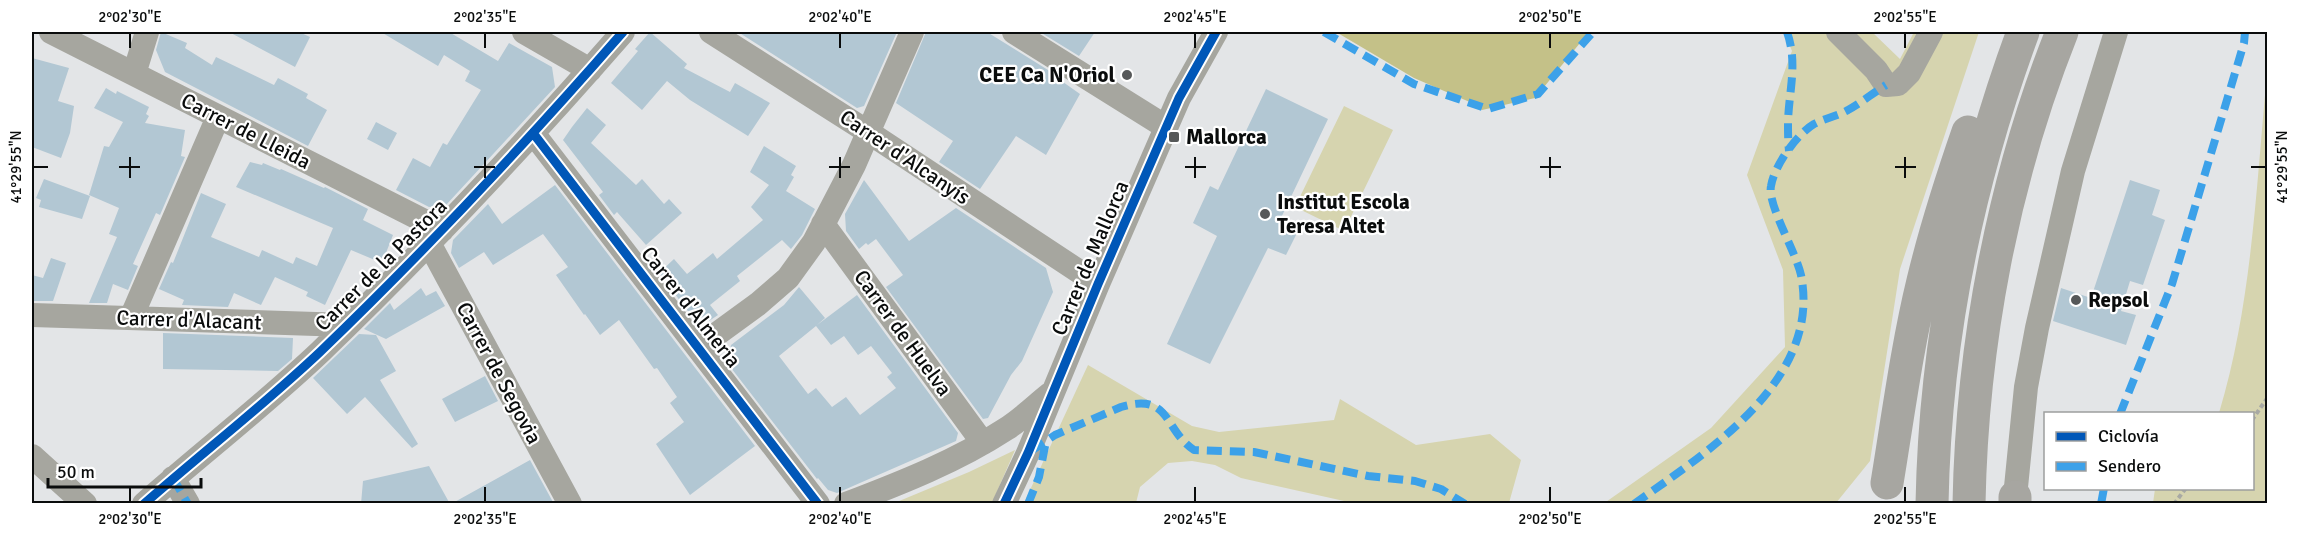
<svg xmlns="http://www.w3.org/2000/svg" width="2299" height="535" viewBox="0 0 2299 535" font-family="Signika,sans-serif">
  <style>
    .green { fill: #d6d4af }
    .forest { fill: #c4c188 }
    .building { fill: #b2c7d3; fill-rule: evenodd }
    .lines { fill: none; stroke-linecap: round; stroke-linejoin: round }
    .path { stroke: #a8a9a4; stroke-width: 4; stroke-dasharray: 4.5 3; stroke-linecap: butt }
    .minor { stroke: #a6a69f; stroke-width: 24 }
    .highway { stroke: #a7a6a1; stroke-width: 33 }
    .quiet { stroke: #3ca1e9; stroke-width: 8; stroke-dasharray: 15 8; stroke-linecap: butt }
    .cycleway-casing { stroke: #fff; stroke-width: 13 }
    .cycleway { stroke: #0057b8; stroke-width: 9 }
    .ticks { fill: none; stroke: #0a0c0c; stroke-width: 2 }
    .poi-dot { fill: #565859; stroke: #fff; stroke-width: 2 }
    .labels { text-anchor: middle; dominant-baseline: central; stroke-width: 4.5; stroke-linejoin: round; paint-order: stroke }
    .poi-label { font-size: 21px; font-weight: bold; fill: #0a0c0c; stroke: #fff; text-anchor: start }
    .street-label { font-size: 21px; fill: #0a0c0c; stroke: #fff }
    .neatline { fill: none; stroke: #0a0c0c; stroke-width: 2 }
    .ticks-label { font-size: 15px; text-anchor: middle; fill: #0a0c0c }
  </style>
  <rect width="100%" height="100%" fill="#e3e5e7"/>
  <path class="green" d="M1784,32H1872L1900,59L1914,32H1979L1900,269L1870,461L1836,503L1603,504L1711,428L1785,347L1783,270L1747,175L1792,51Z
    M2267,74V503H2153L2155,489L2252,488V414L2219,413C2252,304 2256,187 2267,74Z
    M1344,106L1393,130L1344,231L1295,207Z
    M1088,365L1192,426L1219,432L1334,420L1340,399L1416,445L1490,434L1521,460L1509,503H1353L1241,478L1215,465L1192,461L1168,463L1140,487L1136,503H1024Z
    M1015,450L992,503L892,504L969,472Z"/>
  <path class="forest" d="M1336,32H1589L1535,98L1482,110L1472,103L1414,78Z"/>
  <path class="building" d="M161,32L187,43L185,48L212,65L216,57L274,85L278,78L308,94L306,98L327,110L308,146L165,72L156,50Z
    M229,32H299L310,37L295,67Z
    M381,32H449L498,61L509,43L552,67L555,87L446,205L429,207L396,190L413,158L430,167L443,143L447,145L481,90L465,81L470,71L444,55L438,66Z
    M650,32L687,64L684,68L730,92L735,83L770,103L748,136L690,100L667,81L642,110L611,83L638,51L635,49Z
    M738,32H897L864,106L857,108Z
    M926,32H987L1064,80L1063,82L1080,94L1046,155L1016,136L980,189L939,162L953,141L896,103Z
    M1040,32H1095L1079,56Z
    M32,58L69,68L58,101L74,106L70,133L61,158L32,147Z
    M106,88L116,94L117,91L149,107L146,114L149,116L145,123L185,130L181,156L185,157L160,215L156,213L133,264L138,266L128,290L113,284L107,303H89L117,237L109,234L119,208L89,195L104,146L109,147L123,122L94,108Z
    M1266,89L1328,119L1280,220L1299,229L1286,255L1268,248L1210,364L1167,344L1217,236L1193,223L1210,186L1218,190Z
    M587,108L606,125L591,143L636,185L642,179L664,204L669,199L682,213L646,245L617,212L614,215L599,195L603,192L563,140L572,127Z
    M376,122L397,133L388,150L367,139Z
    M764,146L796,166L791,175L794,177L786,191L815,209L802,235L791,249L782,240L737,276L740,281L710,305L718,315L700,327L659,273L674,259L687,274L713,253L717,259L763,220L751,207L769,185L750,172Z
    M250,162L262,165L263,163L280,170L281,169L324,188L325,187L368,209L363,220L393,235L382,263L351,250L325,305L306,296L308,292L275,277L261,305L234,293L228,307L182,305L184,300L159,289L171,262L173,263L201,193L226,204L211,237L259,257L262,250L293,264L296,257L317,266L333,228L236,187Z
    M44,179L90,196L82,219L39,207L41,200L36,198Z
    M864,180L909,241L956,208L1046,268L1053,292L1022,361L1011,375L988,418L983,419L886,287L903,275L876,239L868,245L866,243L859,249L846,231L845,214Z
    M2130,180L2160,190L2152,215L2165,220L2143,285L2130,281L2121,311L2136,315L2126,345L2053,321L2061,288L2091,298Z
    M555,185L755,446L690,495L656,444L684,422L670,403L677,397L657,368L654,369L619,320L600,335L585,314L584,315L556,275L568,267L543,234L493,265L484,252L459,268L451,253L453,240L488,204L502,224Z
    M51,258L66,263L53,301H32V275L43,278Z
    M799,287L825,318L817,325L857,295L958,433L956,441L837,493L828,490L818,478L817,479L728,364L731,345L784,305ZM816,326L831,345L844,336L858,355L871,346L892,373L887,377L896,388L860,415L846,397L832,407L816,388L808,394L779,356Z
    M421,288L426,296L436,291L445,306L386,339L364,329L390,303L394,310Z
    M163,333L293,338L292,359L278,371L163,369Z
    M359,334L376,335L396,371L380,380L418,444L412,448L365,397L347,414L313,378Z
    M485,376L498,401L455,422L442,399Z
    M530,460L554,504H451Z
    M429,466L450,504H361L363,481Z"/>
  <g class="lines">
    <path class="path" d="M2252,420L2268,397
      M2174,504L2186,488"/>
    <path class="minor" d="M51,32L442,230
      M524,32L590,70
      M711,32L868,132L1098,284
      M1014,32L1166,127
      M1838,32L1876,70L1886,85L1898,84L1909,73L1931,32
      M134,74L147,32
      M533,133L818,504
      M823,224L983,443
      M429,243L570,504
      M32,315L347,325
      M131,318L218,117
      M699,347L758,304L788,278L814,242L854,165L912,32
      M32,456L85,504
      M173,478L188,504
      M2015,497L2026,387L2037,328L2073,171L2116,32
      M144,504C202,453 264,405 320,352C426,250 527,142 623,32
      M846,504C901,483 957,461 1006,429C1022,419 1036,405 1050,394
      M1004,504L1028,453L1098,284L1179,98L1216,32"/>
    <path class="highway" d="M1887,483C1898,416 1907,347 1923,281C1935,231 1951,181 1968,132
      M1932,504C1935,341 1967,184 2023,32
      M1969,504C1972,344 2003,180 2062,32
      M2015,504V497"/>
    <path class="quiet" d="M1324,32L1414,84L1488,109L1538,94L1593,32
      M1787,32C1798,63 1789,90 1788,122C1788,131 1788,141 1789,151
      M2120,414L2172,284L2244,43L2245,32
      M1031,451L1055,435L1121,407C1171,392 1163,429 1194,450L1254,452L1368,476L1415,481L1441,489L1465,504
      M173,478L188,504
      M1028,504L1039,477L1046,441
      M1634,504C1707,452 1822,380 1801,275C1796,252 1767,204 1771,186C1774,166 1797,134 1814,124C1825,118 1838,116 1848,110C1861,103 1873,93 1886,85
      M2101,504L2104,488"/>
    <g class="cycleway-casing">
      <path id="cycleway" d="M533,133L818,504
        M144,504C202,453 264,405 320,352C426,250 527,142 623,32
        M1004,504L1028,453L1098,284L1179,98L1216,32"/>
    </g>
    <use href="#cycleway" class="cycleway"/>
  </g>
  <path class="ticks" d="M130,33V48M485,33V48M840,33V48M1195,33V48M1550,33V48M1905,33V48M130,157V178M485,157V178M840,157V178M1195,157V178M1550,157V178M1905,157V178M33,167H48M119,167H140M474,167H495M829,167H850M1185,167H1206M1540,167H1561M1895,167H1916M2251,167H2266M130,487V502M485,487V502M840,487V502M1195,487V502M1550,487V502M1905,487V502"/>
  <g class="poi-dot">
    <circle cx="1127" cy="75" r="6"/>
    <rect x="1168" y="131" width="12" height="12" rx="3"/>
    <circle cx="1265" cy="214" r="6"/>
    <circle cx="2076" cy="300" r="6"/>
  </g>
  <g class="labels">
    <g class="poi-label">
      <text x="1115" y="75" text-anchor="end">CEE Ca N'Oriol</text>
      <text x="1186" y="137">Mallorca</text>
      <text x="1277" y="202">Institut Escola<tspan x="1277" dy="24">Teresa Altet</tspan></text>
      <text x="2088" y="300">Repsol</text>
    </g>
    <g class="street-label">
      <text transform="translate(246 131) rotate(27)">Carrer de Lleida</text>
      <text transform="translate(905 157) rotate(34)">Carrer d'Alcanyís</text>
      <text transform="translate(1090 258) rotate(-67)">Carrer de Mallorca</text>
      <text transform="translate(381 265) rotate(-45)">Carrer de la Pastora</text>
      <text transform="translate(691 307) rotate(52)">Carrer d'Almeria</text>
      <text transform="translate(189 320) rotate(2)">Carrer d'Alacant</text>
      <text transform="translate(903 333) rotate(54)">Carrer de Huelva</text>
      <text transform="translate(499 373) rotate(62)">Carrer de Segovia</text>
    </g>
  </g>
  <rect width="2299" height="535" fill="none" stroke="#ffffff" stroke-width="66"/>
  <rect x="2044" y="412" width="210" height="78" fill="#ffffff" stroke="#9d9e9e" stroke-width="1.5"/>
  <rect x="2056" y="432" width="30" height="9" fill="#0057b8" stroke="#9d9e9e" stroke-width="1.5"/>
  <text x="2098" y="442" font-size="18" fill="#0a0c0c">Ciclovía</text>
  <rect x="2056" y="462" width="30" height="9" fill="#3ca1e9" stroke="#9d9e9e" stroke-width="1.5"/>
  <text x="2098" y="472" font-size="18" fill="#0a0c0c">Sendero</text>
  <path d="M48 478v9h153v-9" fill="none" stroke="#0a0c0c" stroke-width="3"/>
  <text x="57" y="478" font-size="18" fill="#0a0c0c" stroke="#ffffff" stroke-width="4.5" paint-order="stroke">50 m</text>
  <rect x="33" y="33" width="2233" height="469" class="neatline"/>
  <g class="ticks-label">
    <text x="130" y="22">2°02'30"E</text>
    <text x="485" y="22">2°02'35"E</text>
    <text x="840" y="22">2°02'40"E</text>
    <text x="1195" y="22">2°02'45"E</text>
    <text x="1550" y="22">2°02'50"E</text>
    <text x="1905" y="22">2°02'55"E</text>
    <text transform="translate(16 167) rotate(-90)" y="5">41°29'55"N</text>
    <text transform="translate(2282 167) rotate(-90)" y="5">41°29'55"N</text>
    <text x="130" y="524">2°02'30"E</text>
    <text x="485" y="524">2°02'35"E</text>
    <text x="840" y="524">2°02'40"E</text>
    <text x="1195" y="524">2°02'45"E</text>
    <text x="1550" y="524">2°02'50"E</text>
    <text x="1905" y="524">2°02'55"E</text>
  </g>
</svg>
